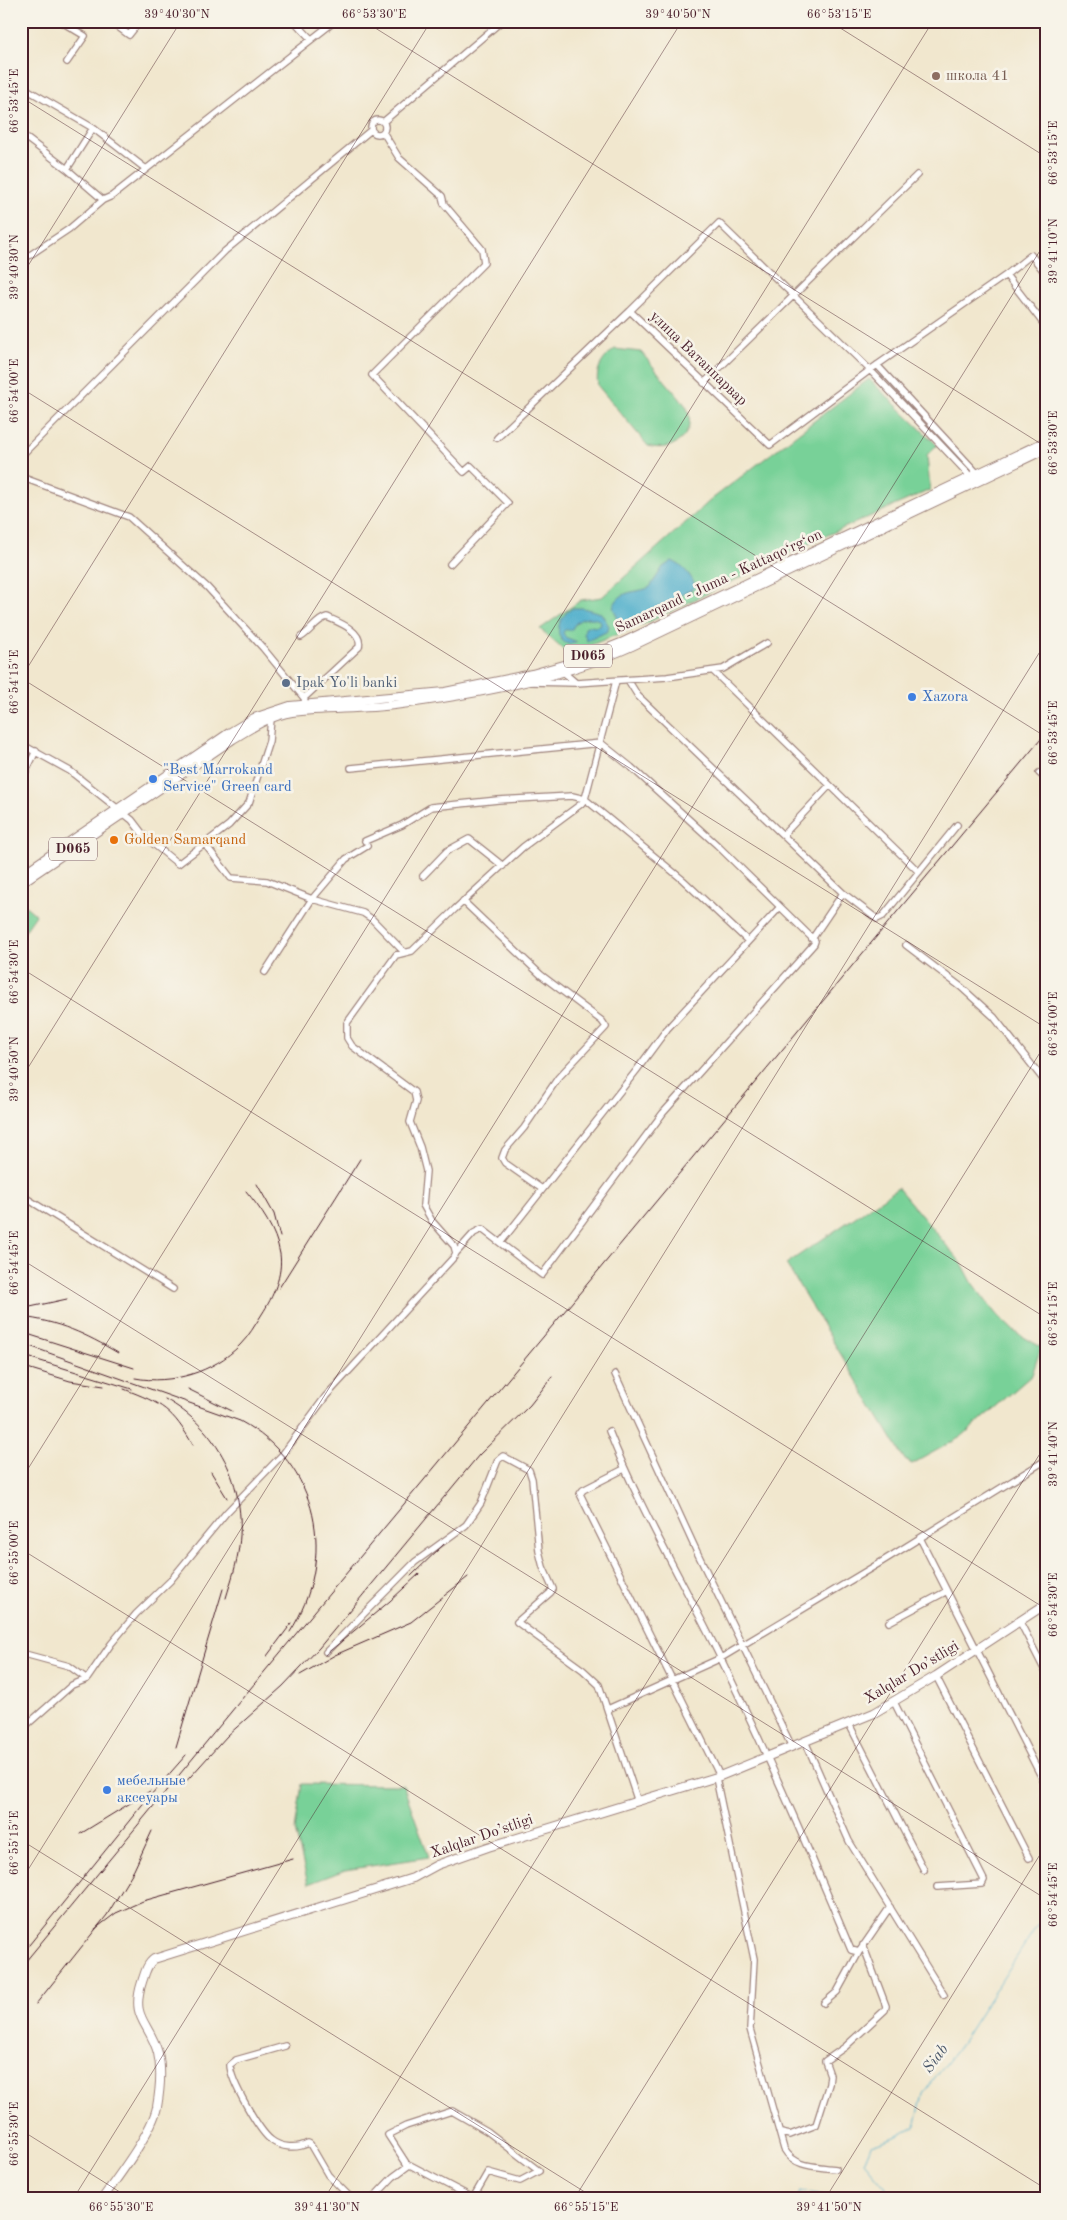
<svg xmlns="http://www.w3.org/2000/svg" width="1067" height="2220" viewBox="0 0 1067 2220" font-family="'Old Standard TT',serif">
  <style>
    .green { fill: #78d198; stroke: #617862 }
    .water { fill: #4cadcb; stroke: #4b667b }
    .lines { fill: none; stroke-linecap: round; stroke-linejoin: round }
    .stream { stroke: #4cadcb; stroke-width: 1 }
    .minor-casing { stroke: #9e837c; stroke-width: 8 }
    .major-casing { stroke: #9e837c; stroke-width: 10 }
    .minor { stroke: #fff; stroke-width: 5.5 }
    .major { stroke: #fff; stroke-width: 8 }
    .rail { stroke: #4a1f2b; stroke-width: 1 }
    .ticks { fill: none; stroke: #4a1f2b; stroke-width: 1; stroke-opacity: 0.45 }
    .education-dot { fill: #8d6e63; stroke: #f7f3e8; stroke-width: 2 }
    .service-dot { fill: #5c6f8a; stroke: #f7f3e8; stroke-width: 2 }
    .shop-dot { fill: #3f7fe0; stroke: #f7f3e8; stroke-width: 2 }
    .food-dot { fill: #e8710a; stroke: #f7f3e8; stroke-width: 2 }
    .labels { text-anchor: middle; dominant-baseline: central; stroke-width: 5; stroke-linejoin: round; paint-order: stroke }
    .shield { fill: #f7f3e8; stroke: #7e5f64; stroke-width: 1 }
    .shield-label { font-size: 14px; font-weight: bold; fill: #4a1f2b }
    .education-label { font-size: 15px; fill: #785e54; stroke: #f7f3e8; text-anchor: start }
    .street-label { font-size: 15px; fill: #4a1f2b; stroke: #f7f3e8 }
    .service-label { font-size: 15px; fill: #4e5e75; stroke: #f7f3e8; text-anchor: start }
    .shop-label { font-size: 15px; fill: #366cbe; stroke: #f7f3e8; text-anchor: start }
    .food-label { font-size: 15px; fill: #c56008; stroke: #f7f3e8; text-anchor: start }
    .water-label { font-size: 16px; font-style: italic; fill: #4b586b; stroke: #f7f3e8 }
    .neatline { fill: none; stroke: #4a1f2b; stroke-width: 2 }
    .ticks-label { font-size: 12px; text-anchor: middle; fill: #4a1f2b }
  </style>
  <rect width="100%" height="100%" fill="#f7f3e8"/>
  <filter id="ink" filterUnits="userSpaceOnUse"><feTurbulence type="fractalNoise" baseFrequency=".02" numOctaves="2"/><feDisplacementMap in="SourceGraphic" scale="10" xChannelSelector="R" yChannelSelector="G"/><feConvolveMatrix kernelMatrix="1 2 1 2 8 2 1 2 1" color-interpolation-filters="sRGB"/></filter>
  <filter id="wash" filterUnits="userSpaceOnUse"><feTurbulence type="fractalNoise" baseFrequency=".0096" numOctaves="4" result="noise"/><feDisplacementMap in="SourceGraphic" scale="20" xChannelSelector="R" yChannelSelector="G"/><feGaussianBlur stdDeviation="1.12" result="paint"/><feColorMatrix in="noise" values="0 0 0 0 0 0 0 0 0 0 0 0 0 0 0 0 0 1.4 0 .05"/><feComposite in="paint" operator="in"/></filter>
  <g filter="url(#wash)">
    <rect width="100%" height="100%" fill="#f1e7ce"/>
    <path class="green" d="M615,349L641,352L686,406C699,432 674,454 648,446L598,386C595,369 602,359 615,349Z
      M869,379L937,445L927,455L930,490L821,538L649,622L568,654L540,629L581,600L602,597L712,499Z
      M21,902L36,915L21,937Z
      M898,1188L963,1265L973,1284L996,1314L1015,1332L1041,1347L1032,1375L961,1437L912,1464L905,1460L786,1264Z
      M302,1784L403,1785L429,1857L345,1870L308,1884L295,1830Z"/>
    <path class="water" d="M672,561C682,565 691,575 695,585L694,588L670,601L624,622H619L613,607C621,588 637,594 650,587L663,567Z
      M573,608H583L601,613L609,626L608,631L587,641L584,634L585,628L589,626L597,627L601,624L600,621C591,615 575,618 572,630H565L563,632L565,637L577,642C558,651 549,622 573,608Z"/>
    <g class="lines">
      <path class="stream" d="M796,2199L799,2191L835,2197V2199
        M880,2199L886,2188L864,2162L871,2145L898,2136L915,2127L923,2094L956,2051L1036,1927L1046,1916"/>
    </g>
  </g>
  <g filter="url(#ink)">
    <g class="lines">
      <g class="minor-casing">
        <path id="minor" d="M60,21L85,36L67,62
          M110,21L129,35L140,21
          M294,21L311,39
          M21,86L93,128L67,169
          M371 127a7 7 0 1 1 14 0a7 7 0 1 1-14 0Z
          M383,122L502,21
          M93,128L146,169
          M383,132L399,158L442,196L444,204L482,249L484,263L372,375L464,472L471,466L508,503L450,564
          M21,134L67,169L103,200L69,229L21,261
          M103,200L112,196L335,21
          M1006,275L1046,327
          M877,365L978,474
          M704,383L917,175
          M497,438L630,311
          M21,456L225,251L371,130
          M21,477L129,517L207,587L263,648L304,698L307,708
          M972,478L870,370L770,445L630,311L719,223L870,370L1006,275L1031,255L1046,274
          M301,637C310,632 317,619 327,617C338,622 363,631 359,647L304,698
          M561,670L576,683L667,677L723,669L767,643
          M713,671L919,872
          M628,680L638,696L843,893L877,919L883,916L957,825
          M530,682L576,683
          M21,744L70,771L132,820L145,837L178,864L229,825L249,803L269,741L271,719
          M351,768L601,743L631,767L717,845L815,941L814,944L663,1113L542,1275L482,1229L474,1233L456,1253
          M1039,773L1046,779
          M21,781L36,751
          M783,835L829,786
          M365,841L402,825L431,807L498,800L572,796L585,799L683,880L748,941
          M204,843L231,878L267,881L312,899L363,913L372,919L404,952
          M423,876L447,851L469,839L503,866
          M463,901L541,975L602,1021L606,1027L558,1078L524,1128L505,1150L502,1158L505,1163L542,1189
          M812,939L843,893
          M906,945L961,987L994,1017L1046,1083
          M265,972L312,899L346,859L367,846
          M21,1195L173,1289
          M501,1242L636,1071L667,1029L780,907
          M615,1374L696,1550L792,1747
          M609,1431C640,1510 684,1583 721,1659C768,1754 810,1852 851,1950L859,1952
          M624,1469L583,1490L580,1494L720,1776
          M920,1538L1046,1786
          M889,1622L947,1591
          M1020,1622L1046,1673
          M326,1652L415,1562L466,1525L481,1503L498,1460L503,1456L529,1470L532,1479L539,1551L543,1567L553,1589L550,1593L517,1622L583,1670L599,1685L638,1802
          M21,1653L69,1666L87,1679
          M936,1676L1029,1858
          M894,1702L984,1880L982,1884L937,1887
          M608,1709L721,1658L878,1564L1046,1460
          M849,1724L924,1870
          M21,1730L72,1685L87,1679L111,1644L136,1614L170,1581L226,1513L283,1454L326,1396L454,1257L456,1253L454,1246L432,1221L423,1205L426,1171L420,1147L410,1122L416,1101L414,1092L352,1046L347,1038V1023L396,955L412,951L455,909L523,847L581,804L585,799L616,681
          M805,1741L849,1841L944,1995
          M716,1778L754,1959L750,2029L784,2149C795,2168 816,2166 836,2169
          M824,2003L837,1992L859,1952L890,1907
          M285,2046L236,2060L230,2065C230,2080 259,2131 271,2140C281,2148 297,2149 308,2143L310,2144L328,2175L352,2199
          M781,2133L790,2135L816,2125L829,2084L830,2075L825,2061L845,2047L885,2010L886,2006L863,1945
          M21,2195L24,2199
          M372,2199L393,2177L408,2166L410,2165L473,2198L488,2172L520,2181L539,2171L487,2131L452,2111L406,2126L388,2135L408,2166"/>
      </g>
      <g class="major-casing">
        <path id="major" d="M21,875L229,733L254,718L290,706L445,692L532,674L571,663L621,643L1046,441
          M21,883L233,739C251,728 271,715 292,712C326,708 360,709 394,705C476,694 557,680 632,646L1046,449
          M102,2199C118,2177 152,2132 157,2107C160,2090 162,2070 158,2053C149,2021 130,2019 142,1982C145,1973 147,1964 154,1959L413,1878L437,1865L488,1847L720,1776L874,1713L936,1676L1046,1604"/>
      </g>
      <use href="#minor" class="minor"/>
      <use href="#major" class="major"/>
      <path class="rail" d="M257,1184L274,1214L280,1237
        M279,1288L360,1159
        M21,1309L67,1299
        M21,1317C58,1321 86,1334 118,1353
        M21,1332L134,1368
        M21,1343L240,1421C319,1464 338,1557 290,1632
        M21,1355L132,1389
        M21,1366L70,1381L104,1386
        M135,1378C171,1385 214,1372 240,1345C249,1336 255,1325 262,1314C273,1297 283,1275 280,1254C276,1230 261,1209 246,1191
        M124,1389C163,1404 172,1409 193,1445
        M188,1389L232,1411
        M165,1399C218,1428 247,1485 239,1546C237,1564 231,1581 226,1598
        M211,1472L227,1498
        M411,1576L444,1544
        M325,1655L390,1601L419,1574
        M267,1656L291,1624
        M300,1675L335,1655L411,1622L468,1577
        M176,1747L223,1589
        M182,1786L227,1736L283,1686L319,1648L479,1455L530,1405L552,1377
        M80,1834L150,1791
        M95,1929L116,1913L143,1901L293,1859
        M21,1955L142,1805L186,1755
        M21,1967L245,1695L1046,733
        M36,2004L107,1915L134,1870L152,1831"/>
    </g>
  </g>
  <path class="ticks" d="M364,21L1046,447M829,21L1046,157M21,97L1046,737M21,277L181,21M21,388L1046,1028M21,678L1046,1318M21,678L431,21M21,968L1046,1609M21,1079L682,21M21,1259L1046,1899M21,1480L933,21M21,1549L1046,2189M21,1840L596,2199M21,1881L1046,241M21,2130L131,2199M73,2199L1046,642M324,2199L1046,1043M574,2199L1046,1444M825,2199L1046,1845"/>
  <circle class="education-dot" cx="936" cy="76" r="5"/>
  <circle class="service-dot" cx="286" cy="683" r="5"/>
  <g class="shop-dot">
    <circle cx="912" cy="697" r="5"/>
    <circle cx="153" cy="779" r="5"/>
    <circle cx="107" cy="1790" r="5"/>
  </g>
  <circle class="food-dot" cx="114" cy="840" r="5"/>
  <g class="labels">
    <g class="shield">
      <rect x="564" y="644.5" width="48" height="23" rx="4"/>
      <rect x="49" y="837.5" width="48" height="23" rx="4"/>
    </g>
    <g class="shield-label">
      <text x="588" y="656">D065</text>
      <text x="73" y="849">D065</text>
    </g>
    <g class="education-label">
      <text x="946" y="76">школа 41</text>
    </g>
    <g class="street-label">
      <text transform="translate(698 359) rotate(44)">улица Ватанпарвар</text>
      <text transform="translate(719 582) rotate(-25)">Samarqand - Juma - Kattaqo‘rg‘on</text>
      <text transform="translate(912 1673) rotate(-31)">Xalqlar Do’stligi</text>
      <text transform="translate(482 1837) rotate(-19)">Xalqlar Do’stligi</text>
    </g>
    <g class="service-label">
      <text x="296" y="683">Ipak Yo'li banki</text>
    </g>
    <g class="shop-label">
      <text x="922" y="697">Xazora</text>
      <text x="163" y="770">"Best Marrokand<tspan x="163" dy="17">Service" Green card</tspan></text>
      <text x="117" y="1781">мебельные<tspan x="117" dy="17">аксеуары</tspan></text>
    </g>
    <g class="food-label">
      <text x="124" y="840">Golden Samarqand</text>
    </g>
    <g class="water-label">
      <text transform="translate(936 2059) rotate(-53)">Siab</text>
    </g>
  </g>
  <rect width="1067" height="2220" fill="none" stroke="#f7f3e8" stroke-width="55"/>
  <rect x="28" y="28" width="1012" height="2164" class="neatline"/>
  <g class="ticks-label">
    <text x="177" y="18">39°40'30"N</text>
    <text x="374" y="18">66°53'30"E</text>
    <text x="678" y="18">39°40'50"N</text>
    <text x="839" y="18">66°53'15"E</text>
    <text transform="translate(14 101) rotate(-90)" y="4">66°53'45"E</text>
    <text transform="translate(1053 153) rotate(-90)" y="4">66°53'15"E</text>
    <text transform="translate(1053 251) rotate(-90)" y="4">39°41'10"N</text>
    <text transform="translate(14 267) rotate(-90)" y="4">39°40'30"N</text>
    <text transform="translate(14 391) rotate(-90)" y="4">66°54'00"E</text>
    <text transform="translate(1053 443) rotate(-90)" y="4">66°53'30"E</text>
    <text transform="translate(14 682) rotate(-90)" y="4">66°54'15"E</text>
    <text transform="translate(1053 733) rotate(-90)" y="4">66°53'45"E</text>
    <text transform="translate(14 972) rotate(-90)" y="4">66°54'30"E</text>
    <text transform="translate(1053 1024) rotate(-90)" y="4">66°54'00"E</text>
    <text transform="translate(14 1069) rotate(-90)" y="4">39°40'50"N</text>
    <text transform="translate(14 1263) rotate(-90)" y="4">66°54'45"E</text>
    <text transform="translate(1053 1314) rotate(-90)" y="4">66°54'15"E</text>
    <text transform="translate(1053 1454) rotate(-90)" y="4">39°41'40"N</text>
    <text transform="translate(14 1553) rotate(-90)" y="4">66°55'00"E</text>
    <text transform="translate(1053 1605) rotate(-90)" y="4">66°54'30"E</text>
    <text transform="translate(14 1843) rotate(-90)" y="4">66°55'15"E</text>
    <text transform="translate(1053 1895) rotate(-90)" y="4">66°54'45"E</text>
    <text transform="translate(14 2134) rotate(-90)" y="4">66°55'30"E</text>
    <text x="121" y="2211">66°55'30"E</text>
    <text x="327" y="2211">39°41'30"N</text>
    <text x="586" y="2211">66°55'15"E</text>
    <text x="829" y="2211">39°41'50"N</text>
  </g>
</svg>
